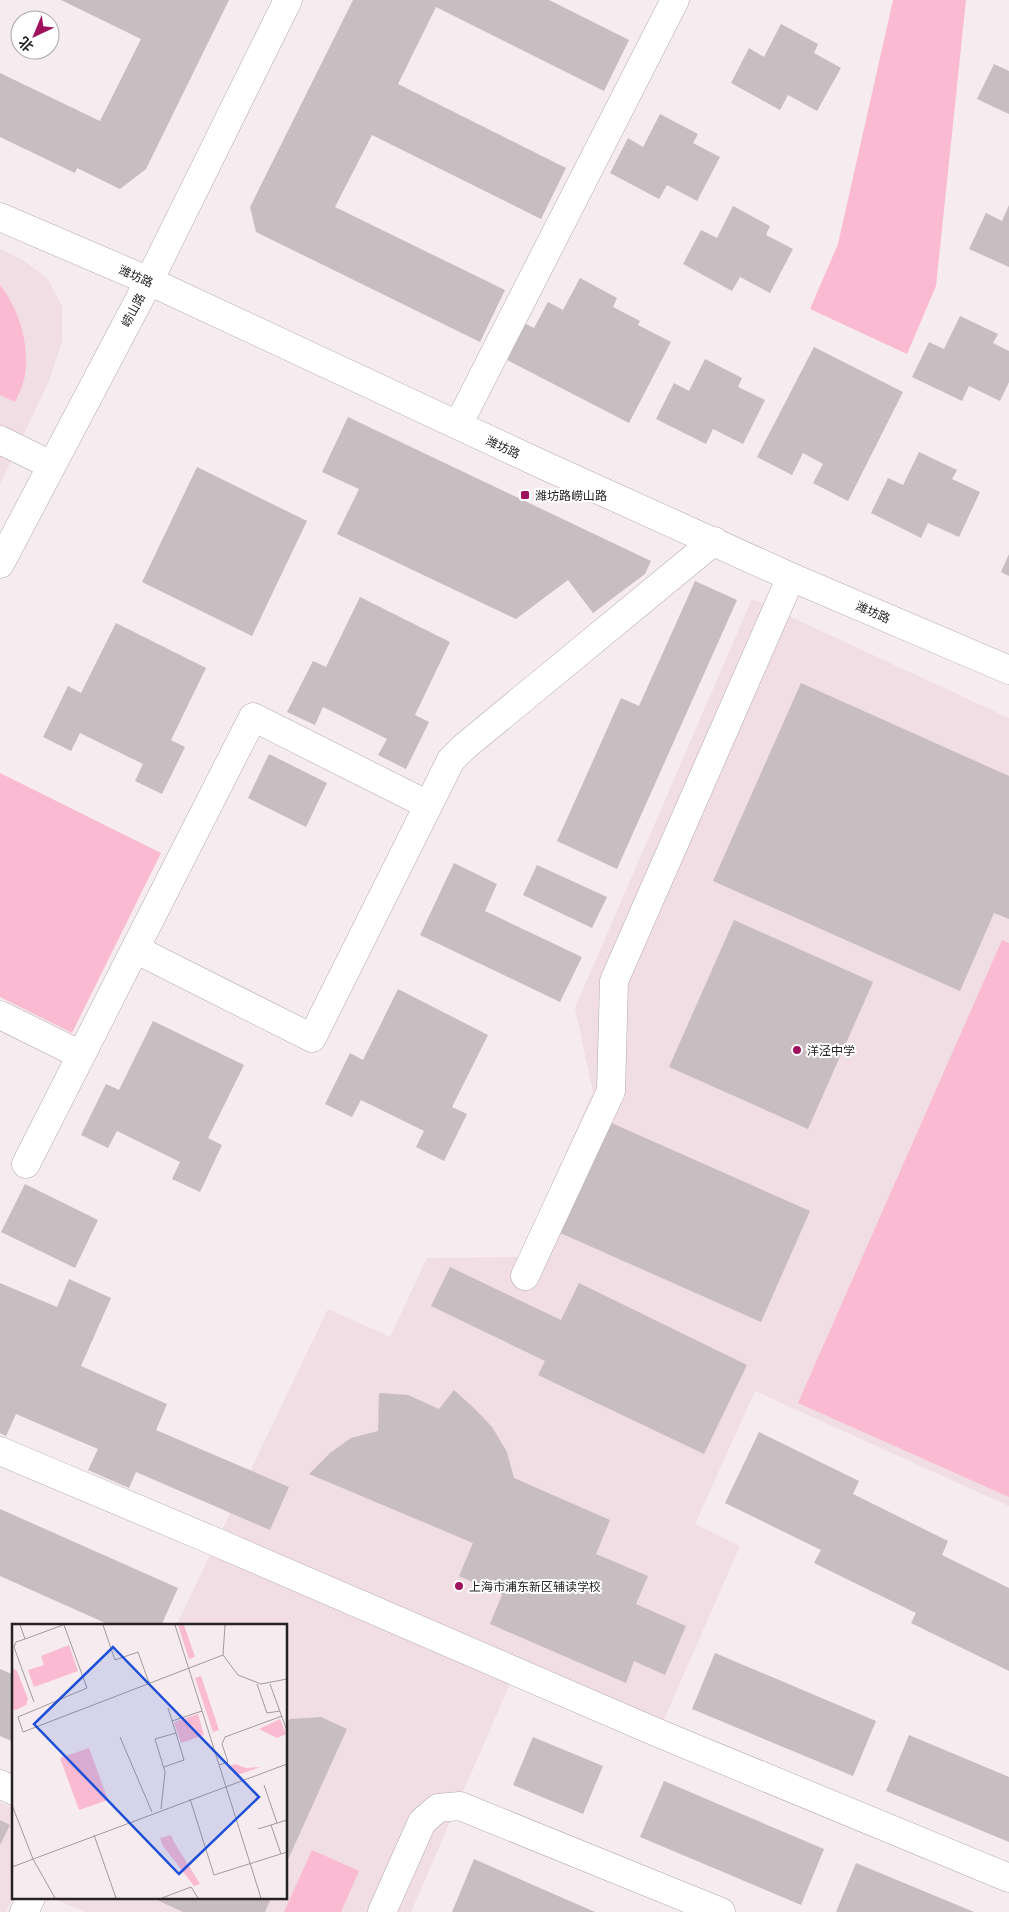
<svg xmlns="http://www.w3.org/2000/svg" width="1009" height="1912" viewBox="0 0 1009 1912" font-family="Inter,'Noto Sans SC',sans-serif">
  <style>
    .built { fill: #f1dde4 }
    .green { fill: #fabbd2 }
    .building { fill: #c8bdc0 }
    .lines { fill: none; stroke-linecap: round; stroke-linejoin: round }
    .minor-casing { stroke: #b4aaad; stroke-width: 29 }
    .minor { stroke: #fff; stroke-width: 28 }
    .poi-dot { fill: #9f115d; stroke: #fff; stroke-width: 2 }
    .labels { text-anchor: middle; dominant-baseline: central; stroke-width: 4; stroke-linejoin: round; paint-order: stroke }
    .street-label { font-size: 12px; fill: #262223; stroke: #fff }
    .poi-label { font-size: 12px; fill: #262223; stroke: #fff; text-anchor: start }
    .inset-road { fill: none; stroke: #a39b9d; stroke-width: 1 }
    .view { fill: #1d4ed8; fill-opacity: 0.15; stroke: #1d4ed8; stroke-width: 2.5 }
    .inset-edge { fill: none; stroke: #262223; stroke-width: 2.5 }
  </style>
  <rect width="100%" height="100%" fill="#f6ebee"/>
  <path class="built" d="M0,249L23,260L47,278L62,306V342L48,383L0,484Z
    M752,599L1009,718V1506L755,1391L695,1524L740,1546L658,1733L515,1672L411,1912H84L53,1898H286V1626H176L328,1309L390,1337L427,1258L519,1257L593,1092L575,1008Z
    M0,1802L14,1809V1895L6,1912H0Z"/>
  <path class="green" d="M893,0H966L936,286L907,354L810,309L838,244Z
    M0,285C20,310 31,349 24,380C22,388 18,395 15,402L0,395Z
    M0,773L161,853L72,1033L0,997Z
    M1002,940L1009,943V1497L798,1403Z
    M312,1850L359,1871L341,1912H284Z"/>
  <path class="building" d="M61,0H229L146,169L120,189L77,168L75,173L0,137V73L100,121L141,39Z
    M353,0H549L629,40L604,91L436,7L398,84L566,168L541,219L372,135L335,207L505,290L480,342L256,232L250,207Z
    M781,24L818,44L814,53L841,68L817,111L788,95L780,110L731,83L749,48L764,57Z
    M994,64L1009,71V114L977,99Z
    M660,114L698,134L693,143L720,157L697,201L667,185L659,199L610,173L628,138L643,147Z
    M1009,205V267L969,249L986,213L1002,221Z
    M733,206L770,226L766,235L793,249L770,293L740,277L732,291L683,264L701,230L717,238Z
    M580,278L617,298L613,307L640,321L638,325L671,342L629,423L505,359L524,323L534,328L548,302L563,310Z
    M960,316L998,334L993,343L1009,351V382L1000,401L969,386L962,401L912,377L929,342L944,349Z
    M814,347L903,392L848,501L813,483L823,464L803,453L792,475L757,457Z
    M705,359L742,378L738,387L765,400L743,444L713,429L706,444L656,419L674,383L689,391Z
    M348,417L651,561L645,574L593,613L568,580L516,619L337,534L359,489L322,472Z
    M919,452L957,470L952,479L980,492L959,537L928,523L921,538L871,513L888,478L903,485Z
    M197,467L307,521L252,636L142,582Z
    M1009,554V576L1001,572Z
    M695,581L737,600L617,869L557,841L621,698L639,706Z
    M360,597L450,642L415,715L429,722L406,769L378,755L387,739L323,707L315,725L287,712L313,661L326,667Z
    M116,623L206,668L171,740L185,747L162,794L135,781L143,764L80,733L71,751L43,737L68,686L81,693Z
    M801,683L1009,776V919L994,913L960,991L713,881Z
    M269,754L327,783L306,827L248,798Z
    M454,863L497,884L485,911L582,957L560,1002L420,935Z
    M537,865L607,897L592,928L523,895Z
    M734,920L873,982L808,1129L669,1067Z
    M398,989L488,1035L452,1107L467,1114L444,1161L416,1147L424,1131L361,1100L352,1117L325,1104L350,1053L363,1060Z
    M153,1021L244,1065L208,1138L222,1145L200,1192L172,1179L180,1162L117,1131L108,1148L81,1135L106,1084L119,1090Z
    M607,1121L810,1211L761,1322L558,1232Z
    M25,1184L98,1220L75,1268L1,1232Z
    M450,1267L561,1320L579,1283L747,1365L704,1454L538,1375L545,1361L431,1306Z
    M69,1279L111,1298L81,1366L167,1404L156,1430L289,1487L270,1530L136,1472L129,1488L88,1470L98,1449L16,1414L6,1436L0,1433V1283L57,1307Z
    M454,1390L474,1408L492,1427L507,1452L514,1478L610,1520L596,1554L648,1576L636,1604L686,1626L665,1675L634,1661L626,1683L490,1624L502,1595L459,1576L473,1543L309,1474L330,1453L351,1438L378,1431L379,1393L408,1395L439,1409Z
    M759,1432L859,1481L853,1494L948,1541L942,1555L1009,1588V1671L911,1623L916,1613L814,1563L821,1550L725,1503Z
    M0,1509L178,1588L161,1626H112L0,1576Z
    M715,1653L876,1721L853,1776L692,1709Z
    M0,1669L14,1675V1742L0,1736Z
    M321,1717L347,1729L286,1864V1723L290,1719Z
    M909,1735L1009,1777V1842L886,1791Z
    M533,1737L603,1766L583,1814L513,1785Z
    M664,1781L824,1849L801,1905L640,1837Z
    M0,1820L10,1825L0,1845Z
    M474,1859L595,1912H452Z
    M856,1863L974,1912H836Z
    M153,1898H271L265,1912H183Z"/>
  <g class="lines">
    <g class="minor-casing">
      <path id="minor" d="M0,217L149,281L539,463L791,577L1009,670
        M458,425L675,0
        M0,440L51,465
        M0,564L149,281L288,0
        M135,949L253,717L428,805
        M0,1015L81,1055
        M26,1164L135,949L312,1038L451,760L464,747L714,541
        M525,1276L611,1091L614,981L791,577
        M0,1451L216,1542L658,1733L1009,1878
        M0,1784L14,1791
        M24,1912L31,1898
        M382,1912L422,1822L438,1808L460,1806L721,1912"/>
    </g>
    <use href="#minor" class="minor"/>
  </g>
  <g class="poi-dot">
    <rect x="520" y="490" width="10" height="10" rx="2.5"/>
    <circle cx="797" cy="1050" r="5"/>
    <circle cx="459" cy="1586" r="5"/>
  </g>
  <g class="labels">
    <g class="street-label">
      <text transform="translate(136 276) rotate(24)">潍坊路</text>
      <text transform="translate(133 310) rotate(-62)">崂山路</text>
      <text transform="translate(503 447) rotate(25)">潍坊路</text>
      <text transform="translate(873 612) rotate(23)">潍坊路</text>
    </g>
    <g class="poi-label">
      <text x="535" y="495">潍坊路崂山路</text>
      <text x="807" y="1050">洋泾中学</text>
      <text x="469" y="1586">上海市浦东新区辅读学校</text>
    </g>
  </g>
  <g transform="translate(12 1624)">
    <rect width="275" height="275" fill="#f6ebee"/>
    <path d="M166,1H172L183,33L177,35ZM57,21L66,47L22,63L16,46L32,41L29,32ZM0,43L5,47L16,75L14,81L4,86L0,85ZM189,52L207,106L201,108L183,54ZM186,90L192,111L169,119L162,98ZM268,95L274,110L265,114L247,105ZM77,124L96,176L67,186L48,134ZM223,140L234,144L249,143L225,151L215,143ZM159,211L162,218L188,260L182,262L151,222L148,214Z" fill="#fabbd2"/>
    <path class="inset-road" d="M8,1L13,15L51,1M52,1L75,64L6,93L11,108L211,31M91,1L103,36L126,28L137,59M163,1L249,274M213,1L211,31L226,51L249,60L275,55M13,15L4,18L2,23L22,78M245,60L255,89L268,87M258,60L275,107M160,97L190,87M108,113L140,188M207,141L216,138L210,120L213,113L270,92M152,143L172,136L164,109M252,161L265,199M178,175L202,251L275,228M0,181L21,235L43,274M149,185L153,148L143,115L164,109L156,84M259,201L269,230M246,205L275,196M82,211L104,274M0,243L275,140M150,274L179,263L186,274"/>
    <path class="view" d="M101,23L247,173L167,250L22,100Z"/>
    <rect width="275" height="275" class="inset-edge"/>
  </g>
  <g transform="translate(35 35) rotate(224)"><circle r="24" fill="#ffffff" stroke="#a8a7a7"/>
  <path d="M0-4L9 19L0 12L-9 19Z" fill="#9f115d"/>
  <text y="-8" font-size="14" font-weight="bold" text-anchor="middle" fill="#262223">北</text>
  </g>
</svg>
